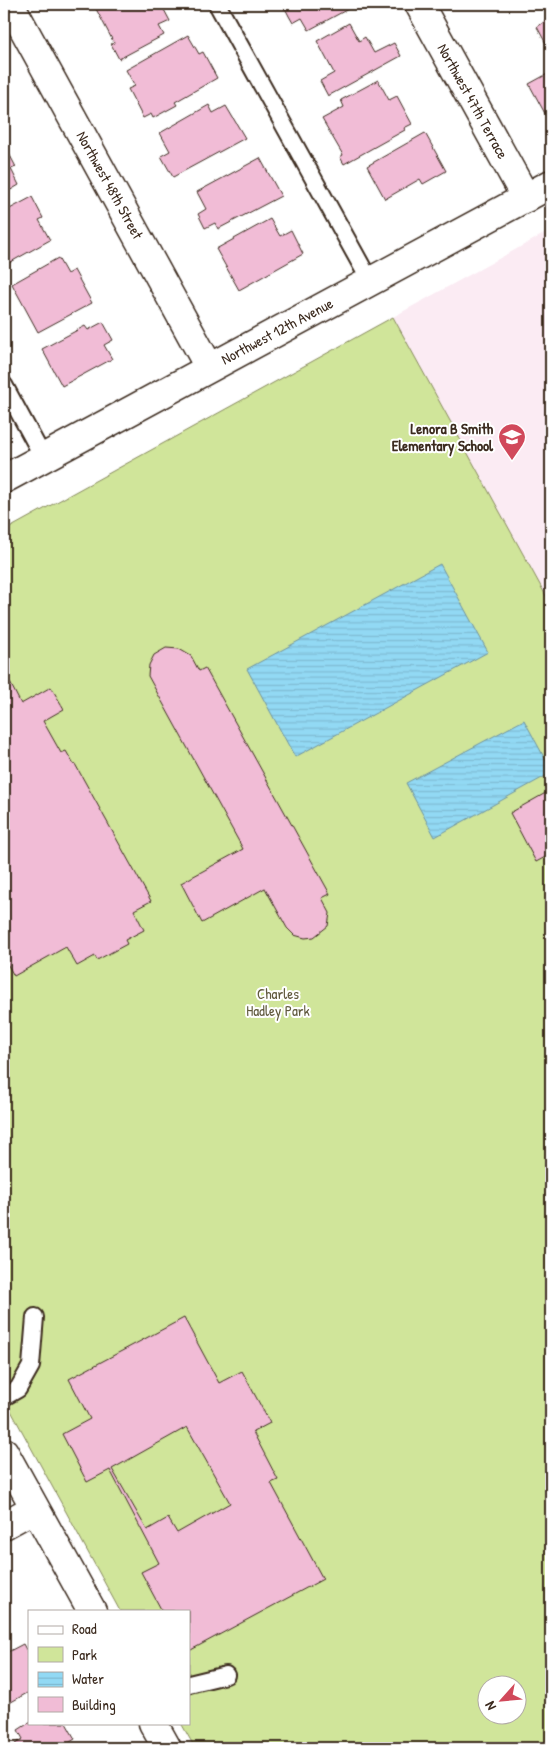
<svg xmlns="http://www.w3.org/2000/svg" width="555" height="1752" viewBox="0 0 555 1752" font-family="'Patrick Hand',sans-serif">
  <style>
    .built { fill: #fbebf3 }
    .park { fill: #d0e59a; stroke: #86885c; fill-rule: evenodd }
    .water { fill: url(#water-rules); stroke: #6f939e }
    .building { fill: #f1bcd6; stroke: #3b2a1e; fill-rule: evenodd }
    .lines { fill: none; stroke-linecap: round; stroke-linejoin: round }
    .lane-casing { stroke: #3b2a1e; stroke-width: 20 }
    .street-casing { stroke: #3b2a1e; stroke-width: 31 }
    .secondary-casing { stroke: #3b2a1e; stroke-width: 31 }
    .lane { stroke: #fff; stroke-width: 16 }
    .street { stroke: #fff; stroke-width: 28 }
    .secondary { stroke: #fff; stroke-width: 28 }
    .labels { text-anchor: middle; dominant-baseline: central; stroke-width: 4; stroke-linejoin: round; paint-order: stroke }
    .street-label { font-size: 15px; fill: #3b2a1e; stroke: #fff }
    .poi-label { font-size: 15px; font-weight: bold; fill: #3b2a1e; stroke: #fff; text-anchor: end }
    .park-label { font-size: 15px; fill: #60593d; stroke: #fff }
  </style>
  <defs>
    <pattern id="water-rules" width="6" height="5" patternUnits="userSpaceOnUse" patternTransform="scale(1.25)"><rect width="6" height="5" fill="#92d9f4"/><path d="M0 2.5h6" fill="none" stroke="#7fbad1"/></pattern>
  </defs>
  <rect width="100%" height="100%" fill="#fff"/>
  <filter id="ink" filterUnits="userSpaceOnUse"><feTurbulence type="fractalNoise" baseFrequency=".02" numOctaves="2"/><feDisplacementMap in="SourceGraphic" scale="10" xChannelSelector="R" yChannelSelector="G"/><feConvolveMatrix kernelMatrix="1 2 1 2 8 2 1 2 1" color-interpolation-filters="sRGB"/></filter>
  <g filter="url(#ink)">
    <path class="built" d="M551,230V605L393,317Z"/>
    <path class="park" d="M393,317L551,605V1748H195L181,1723H189V1611H120L4,1398V531ZM488,1684H518V1714H488Z"/>
    <path class="water" d="M440,564L488,652L295,757L247,669Z
      M524,720L551,770V773L435,837L406,783Z"/>
    <path class="building" d="M100,4H161L170,21L159,26L164,35L119,59L111,44L114,43L95,7Z
      M294,4H346L348,9L309,30L302,18L293,23L289,16L285,8Z
      M551,17V50L550,51L537,27Z
      M349,23L359,41L365,37L374,53L394,43L401,56L328,96L320,81L334,73L317,41Z
      M188,35L199,54L203,52L217,78L175,102L177,105L153,118L151,114L143,118L128,89L135,86L126,70Z
      M551,72V117L548,119L529,84Z
      M378,80L389,100L397,96L412,124L404,128L405,130L344,164L340,157L343,155L322,119L344,107L341,100Z
      M209,105L213,113L226,106L245,138L173,177L161,156L170,151L160,133Z
      M425,133L446,171L423,184L420,179L385,199L367,166Z
      M4,144L16,167L11,169L19,185L4,194Z
      M260,158L281,196L218,229L215,223L205,228L198,214L206,209L197,192Z
      M32,197L43,218L39,220L50,240L9,263L7,258L4,260V212Z
      M270,219L280,236L291,230L303,254L239,290L216,249Z
      M58,258L67,274L74,270L92,303L38,332L12,284Z
      M103,322L113,340L104,345L112,359L62,386L42,349L85,326L88,330Z
      M166,648L179,649L191,656L199,671L205,668L330,894L322,898L330,913L328,926L314,937L305,938L294,935L287,928L265,888L202,923L181,883L243,849L148,676L149,665L154,655Z
      M4,671L21,704L51,687L64,709L43,721L61,753L66,751L74,765L75,764L151,901L134,910L144,930L125,940L127,944L97,960L95,956L77,966L66,947L14,976L4,958Z
      M551,790V854L536,862L510,813Z
      M184,1318L219,1383L242,1371L270,1423L253,1432L278,1480L271,1483L323,1579L189,1651V1611H162L141,1572L159,1563L110,1470L87,1482L62,1434L90,1419L69,1379ZM187,1427L230,1503L177,1533L168,1518L147,1530L112,1469Z
      M23,1644L29,1655V1692L4,1706V1654Z
      M29,1723H66L75,1739L67,1744L69,1748H17L15,1744L23,1739L18,1730Z"/>
    <g class="lines">
      <g class="lane-casing">
        <path id="lane" d="M217,4L370,281
          M4,385L43,457
          M4,1397L18,1389L31,1366L35,1317
          M189,1684L226,1675"/>
      </g>
      <g class="street-casing">
        <path id="street" d="M10,4L209,367
          M419,4L526,198
          M4,1452L92,1611
          M4,1525L35,1508
          M153,1723L167,1748"/>
      </g>
      <g class="secondary-casing">
        <path id="secondary" d="M4,479L551,184"/>
      </g>
      <use href="#lane" class="lane"/>
      <use href="#street" class="street"/>
      <use href="#secondary" class="secondary"/>
    </g>
  </g>
  <defs>
    <g id="school-pin" transform="scale(1.4375)"><path d="M0 17L-7.5 6A9.5 9.5 0 1 1 7.5 6Z" fill="#d1495b" stroke="#fff"/><path d="M0-5L7-2L0 1L-7-2ZM-4 1L0 2.5L4 1V4Q0 6-4 4Z" fill="#fff"/></g>
  </defs>
  <g fill-rule="evenodd">
    <use href="#school-pin" x="512" y="437"/>
  </g>
  <g class="labels">
    <g class="street-label">
      <text transform="translate(473 101) rotate(61)">Northwest 47th Terrace</text>
      <text transform="translate(110 185) rotate(61)">Northwest 48th Street</text>
      <text transform="translate(277 331) rotate(-28)">Northwest 12th Avenue</text>
    </g>
    <g class="poi-label">
      <text x="493" y="428">Lenora B Smith<tspan x="493" dy="17">Elementary School</tspan></text>
    </g>
    <g class="park-label">
      <text x="278" y="993">Charles<tspan x="278" dy="17">Hadley Park</tspan></text>
    </g>
  </g>
  <rect width="555" height="1752" fill="none" stroke="#fff" stroke-width="20"/>
  <rect x="10" y="10" width="535" height="1732" fill="none" stroke="#3b2a1e" stroke-width="2" filter="url(#ink)"/>
  <rect x="28" y="1610" width="162" height="115" fill="#ffffff" stroke="#b1aaa5"/>
  <rect x="38" y="1626" width="25" height="8" fill="#ffffff" stroke="#b1aaa5"/>
  <text x="72" y="1634" font-size="15" fill="#3b2a1e">Road</text>
  <rect x="38" y="1647" width="25" height="15" fill="#d0e59a" stroke="#b1aaa5"/>
  <text x="72" y="1660" font-size="15" fill="#3b2a1e">Park</text>
  <rect x="38" y="1672" width="25" height="15" fill="url(#water-rules)" stroke="#b1aaa5"/>
  <text x="72" y="1684" font-size="15" fill="#3b2a1e">Water</text>
  <rect x="38" y="1697" width="25" height="15" fill="#f1bcd6" stroke="#b1aaa5"/>
  <text x="72" y="1710" font-size="15" fill="#3b2a1e">Building</text>
  <g transform="translate(502 1700) rotate(243)"><circle r="24" fill="#ffffff" stroke="#b1aaa5"/>
  <path d="M0-4L9 19L0 12L-9 19Z" fill="#d1495b"/>
  <text y="-8" font-size="14" font-weight="bold" text-anchor="middle" fill="#3b2a1e">N</text>
  </g>
</svg>
